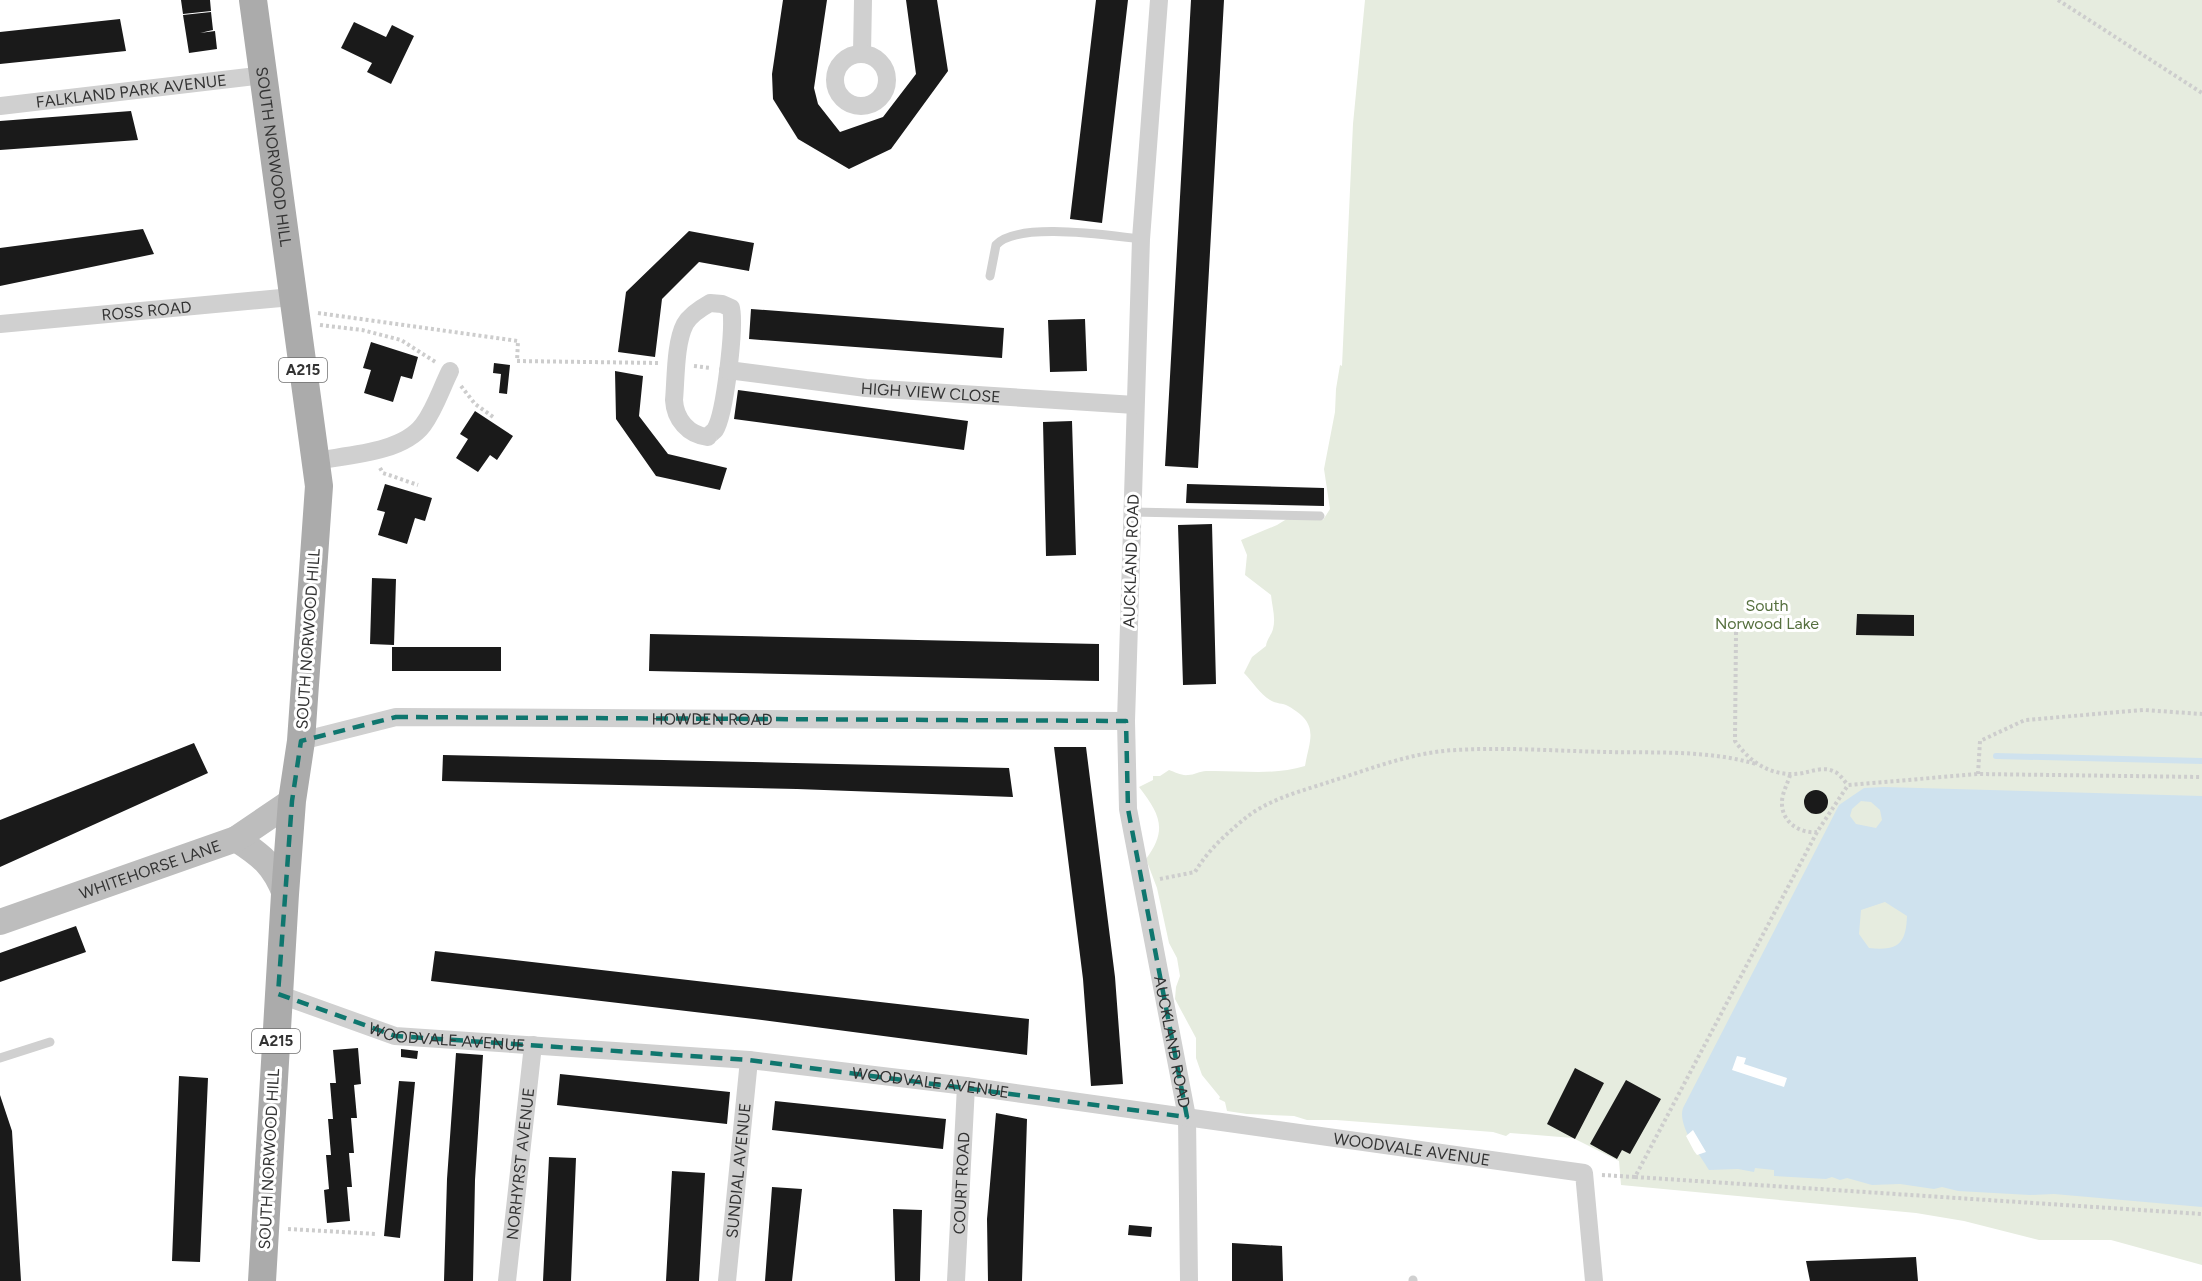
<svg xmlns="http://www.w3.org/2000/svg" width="2202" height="1281" viewBox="0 0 2202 1281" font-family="Figtree,sans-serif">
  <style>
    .green { fill: #e6ecdf }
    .water { fill: #cfe2ee; fill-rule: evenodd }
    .pier { fill: #fff }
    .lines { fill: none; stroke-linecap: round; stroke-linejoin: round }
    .stream { stroke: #cfe2ee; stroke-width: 6 }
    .building { fill: #1a1a1a }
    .path { stroke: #cdcdcd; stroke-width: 4; stroke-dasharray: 3 3; stroke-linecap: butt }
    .lane { stroke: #d0d0d0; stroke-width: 9 }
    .street { stroke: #d0d0d0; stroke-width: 18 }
    .secondary { stroke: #bdbdbd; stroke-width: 26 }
    .primary { stroke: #ababab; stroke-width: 28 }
    .marked { fill: none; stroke: #0f766e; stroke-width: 4.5; stroke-dasharray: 12 8; stroke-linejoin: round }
    .labels { text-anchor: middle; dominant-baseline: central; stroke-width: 6; stroke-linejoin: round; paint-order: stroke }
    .shield { fill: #fff; stroke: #707070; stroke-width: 1.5 }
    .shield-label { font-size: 15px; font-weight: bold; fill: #333 }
    .street-label { font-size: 16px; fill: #333; stroke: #fff }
    .park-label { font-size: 16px; fill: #56703f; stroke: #fff }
  </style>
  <rect width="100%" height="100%" fill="#fff"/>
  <path class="green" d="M1365,0H2202V1265L2111,1240H2039L1964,1221L1916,1213L1621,1185L1619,1161L1573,1138L1510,1133L1506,1136L1493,1132L1336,1120H1307L1294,1116L1247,1114L1227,1111L1225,1102L1219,1099L1220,1097L1202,1075L1196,1058V1038L1175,999L1176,987L1180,976L1177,958L1169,943L1157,888L1146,859C1168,830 1160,814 1139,787L1153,780V776H1160L1169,770C1175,772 1182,776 1188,775C1194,775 1200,771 1206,771C1240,770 1272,776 1305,766C1310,738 1320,724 1288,706C1283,703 1276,704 1270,700C1260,694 1253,682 1244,673L1252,657L1266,646C1267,639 1271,636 1273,629C1276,618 1272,606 1271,595L1245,575L1247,555L1241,540L1277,525L1298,512L1323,520L1330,509L1324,469L1335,412L1336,389L1340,365L1342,366L1353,124Z"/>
  <path class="water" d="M1884,787L2202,796V1207L2054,1194L2030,1195L1958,1191L1942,1187L1934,1189L1900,1184L1872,1185L1847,1178L1840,1180L1832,1177L1826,1179L1774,1176V1170L1755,1168L1754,1172L1738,1169L1709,1170C1700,1155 1677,1125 1683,1108L1839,805L1864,788ZM1861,801L1871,802L1880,810L1882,820L1876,828L1856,824L1850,816L1852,809ZM1885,902L1907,916C1906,944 1898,951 1869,948L1859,934L1861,910Z"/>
  <path class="pier" d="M1737,1056L1746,1058L1744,1064L1787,1078L1784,1087L1732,1070Z
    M1693,1130L1706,1152L1697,1155L1694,1151L1686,1136Z"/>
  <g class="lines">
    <path class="stream" d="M1996,756L2202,761"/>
  </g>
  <path class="building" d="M181,0H210L211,11L183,14Z
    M783,0H827L814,88L818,104L840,132L883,117L916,74L906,0H937L948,71L891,149L849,169L798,139L773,99L772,74Z
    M1096,0H1128L1102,223L1070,219Z
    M1191,0H1224L1198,468L1165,466Z
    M211,12L213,30L200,33L215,31L217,49L189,53L183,15Z
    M120,19L126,51L0,64V32Z
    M354,22L386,37L392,25L414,36L391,84L367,72L372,63L341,48Z
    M131,111L138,140L0,150V121Z
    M143,229L154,254L0,286V248Z
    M689,231L754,243L749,271L699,262L662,299L655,357L618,352L626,292Z
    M751,309L1004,328L1002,358L749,339Z
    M1085,319L1087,371L1050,372L1048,320Z
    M371,342L418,357L412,379L401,376L393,402L364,393L371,370L363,368Z
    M494,363L510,365L507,394L499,393L501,374L493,373Z
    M615,371L643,376L639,416L668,454L727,468L720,490L656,476L616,419Z
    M738,390L968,421L964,450L734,419Z
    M475,411L513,436L497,460L490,455L478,472L456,458L468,439L460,434Z
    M1072,421L1076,555L1046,556L1043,422Z
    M385,484L432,498L425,521L415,518L407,544L378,535L385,512L377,510Z
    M1187,484L1324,488V506L1186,503Z
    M1212,524L1216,684L1183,685L1178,525Z
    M372,578L396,579L394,645L370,644Z
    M1857,614L1914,615V636L1856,635Z
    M650,634L1099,644V681L649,671Z
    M392,647H501V671H392Z
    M194,743L208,773L0,867V820Z
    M1054,747H1086L1115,977L1123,1084L1091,1086L1083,979Z
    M443,755L1009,768L1013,797L797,789L442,781Z
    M1804 802a12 12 0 1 1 24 0a12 12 0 1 1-24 0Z
    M76,926L86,952L0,982V953Z
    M435,951L1029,1019L1027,1055L754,1019L431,981Z
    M358,1048L361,1084L354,1085L357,1118H351L354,1153H349L352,1187H347L350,1221L327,1223L324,1190L329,1189L326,1155H331L328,1119H333L330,1083H336L333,1050Z
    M401,1049L418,1051L417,1059L401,1057Z
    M456,1053L483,1055L475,1180L473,1281H444L447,1179Z
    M1575,1068L1604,1083L1575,1139L1547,1124Z
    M560,1074L730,1092L727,1124L557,1105Z
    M179,1076L208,1078L200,1262L172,1261Z
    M1626,1080L1661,1099L1630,1154L1622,1150L1617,1159L1590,1144Z
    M399,1081L415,1082L400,1238L384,1236Z
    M0,1095L12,1131L21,1281H0Z
    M775,1101L946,1119L943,1149L772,1130Z
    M996,1113L1027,1119L1022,1281H988L987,1219Z
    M549,1157L576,1158L571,1281H543Z
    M672,1171L705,1173L699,1281H666Z
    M772,1187L802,1189L792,1281H765Z
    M893,1209L922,1210L920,1281H895Z
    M1129,1225L1152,1227L1151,1237L1128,1235Z
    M1232,1243L1282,1246L1283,1281H1232Z
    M1916,1257L1918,1281H1810L1806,1261Z"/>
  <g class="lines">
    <path class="path" d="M2058,0L2202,93
      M318,313L518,341L517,361L660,363
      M320,325L362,330L401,340L437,363
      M694,366L711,368
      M461,386L475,404L493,417
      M380,468L383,473L418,485
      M1736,632L1735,741C1751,764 1774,778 1803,773C1813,771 1825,766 1835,772C1840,774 1844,781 1848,785
      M1978,774L1980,741L2025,720L2144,710L2202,714
      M1790,775C1788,783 1782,793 1782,802C1781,821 1799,834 1817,832
      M1160,879L1195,872C1208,850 1228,832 1248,816C1272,798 1305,790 1332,781C1373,768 1413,752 1456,750C1506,747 1557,751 1607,752C1657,753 1708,750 1756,764
      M1602,1175L1635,1177L1817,832L1848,785L1978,774L2202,777
      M1635,1177L2202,1214
      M288,1229L377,1234"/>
    <path class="lane" d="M990,276L996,245C1017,221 1111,236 1141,239
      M1133,512L1320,516
      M0,1058L50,1042
      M1413,1281V1280"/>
    <g class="street">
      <path id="s1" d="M1159,0L1141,239L1126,721L1128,809L1187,1117L1189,1281"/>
      <path d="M862,53L863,0"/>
      <circle cx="861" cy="80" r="26"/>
      <path id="s2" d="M0,106L264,75"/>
      <path d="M710,303L722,304L731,308C735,327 725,414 715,430C714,431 708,436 708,437C688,435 675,419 674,400C676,379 675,343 685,324C690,315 701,308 710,303Z"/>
      <path id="s3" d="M0,324L292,297"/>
      <path id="s4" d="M728,370L866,388L1135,405"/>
      <path d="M315,461C347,455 402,453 423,425C435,409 441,389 450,371"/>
      <path id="s5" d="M301,741L396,717L1126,721"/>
      <path id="s6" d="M278,994L395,1036L749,1060L966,1086L1584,1173L1594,1281"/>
      <path id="s7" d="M507,1281L533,1045"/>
      <path id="s8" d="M727,1281L749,1060"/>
      <path id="s9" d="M956,1281L966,1086"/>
    </g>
    <g class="secondary">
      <path d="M236,839C261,855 274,865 285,894"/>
      <path id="s10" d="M0,922L236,839L292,801"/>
    </g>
    <path class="primary" id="s11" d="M253,0L319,486L301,741L292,801L285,894L262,1281"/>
  </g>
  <path class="marked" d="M396,717L1126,721L1128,809L1187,1117L749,1060L395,1036L278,994L292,801L301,741Z"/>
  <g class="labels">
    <g class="shield">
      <rect x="279" y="358" width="48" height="24" rx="4.5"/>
      <rect x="252" y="1029" width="48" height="24" rx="4.5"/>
    </g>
    <g class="shield-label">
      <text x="303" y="370">A215</text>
      <text x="276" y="1041">A215</text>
    </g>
    <g class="street-label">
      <text stroke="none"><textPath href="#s2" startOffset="132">FALKLAND PARK AVENUE</textPath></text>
      <text stroke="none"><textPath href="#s11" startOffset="158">SOUTH NORWOOD HILL</textPath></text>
      <text stroke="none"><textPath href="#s3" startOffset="147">ROSS ROAD</textPath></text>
      <text stroke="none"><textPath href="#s4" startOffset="204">HIGH VIEW CLOSE</textPath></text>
      <text transform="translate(1131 561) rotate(-88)">AUCKLAND ROAD</text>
      <text transform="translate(308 639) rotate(-86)">SOUTH NORWOOD HILL</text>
      <text stroke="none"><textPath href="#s5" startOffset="414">HOWDEN ROAD</textPath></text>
      <text stroke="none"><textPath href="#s10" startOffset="159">WHITEHORSE LANE</textPath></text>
      <text stroke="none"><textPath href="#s6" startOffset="176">WOODVALE AVENUE</textPath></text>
      <text stroke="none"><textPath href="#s1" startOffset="1047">AUCKLAND ROAD</textPath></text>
      <text stroke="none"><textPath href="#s6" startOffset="662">WOODVALE AVENUE</textPath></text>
      <text stroke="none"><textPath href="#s6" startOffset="1148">WOODVALE AVENUE</textPath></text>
      <text transform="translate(269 1159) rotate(-87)">SOUTH NORWOOD HILL</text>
      <text stroke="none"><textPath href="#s7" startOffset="118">NORHYRST AVENUE</textPath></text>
      <text stroke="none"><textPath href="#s8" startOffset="111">SUNDIAL AVENUE</textPath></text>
      <text stroke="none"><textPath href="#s9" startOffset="98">COURT ROAD</textPath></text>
    </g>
    <g class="park-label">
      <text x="1767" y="605">South<tspan x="1767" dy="18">Norwood Lake</tspan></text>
    </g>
  </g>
</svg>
